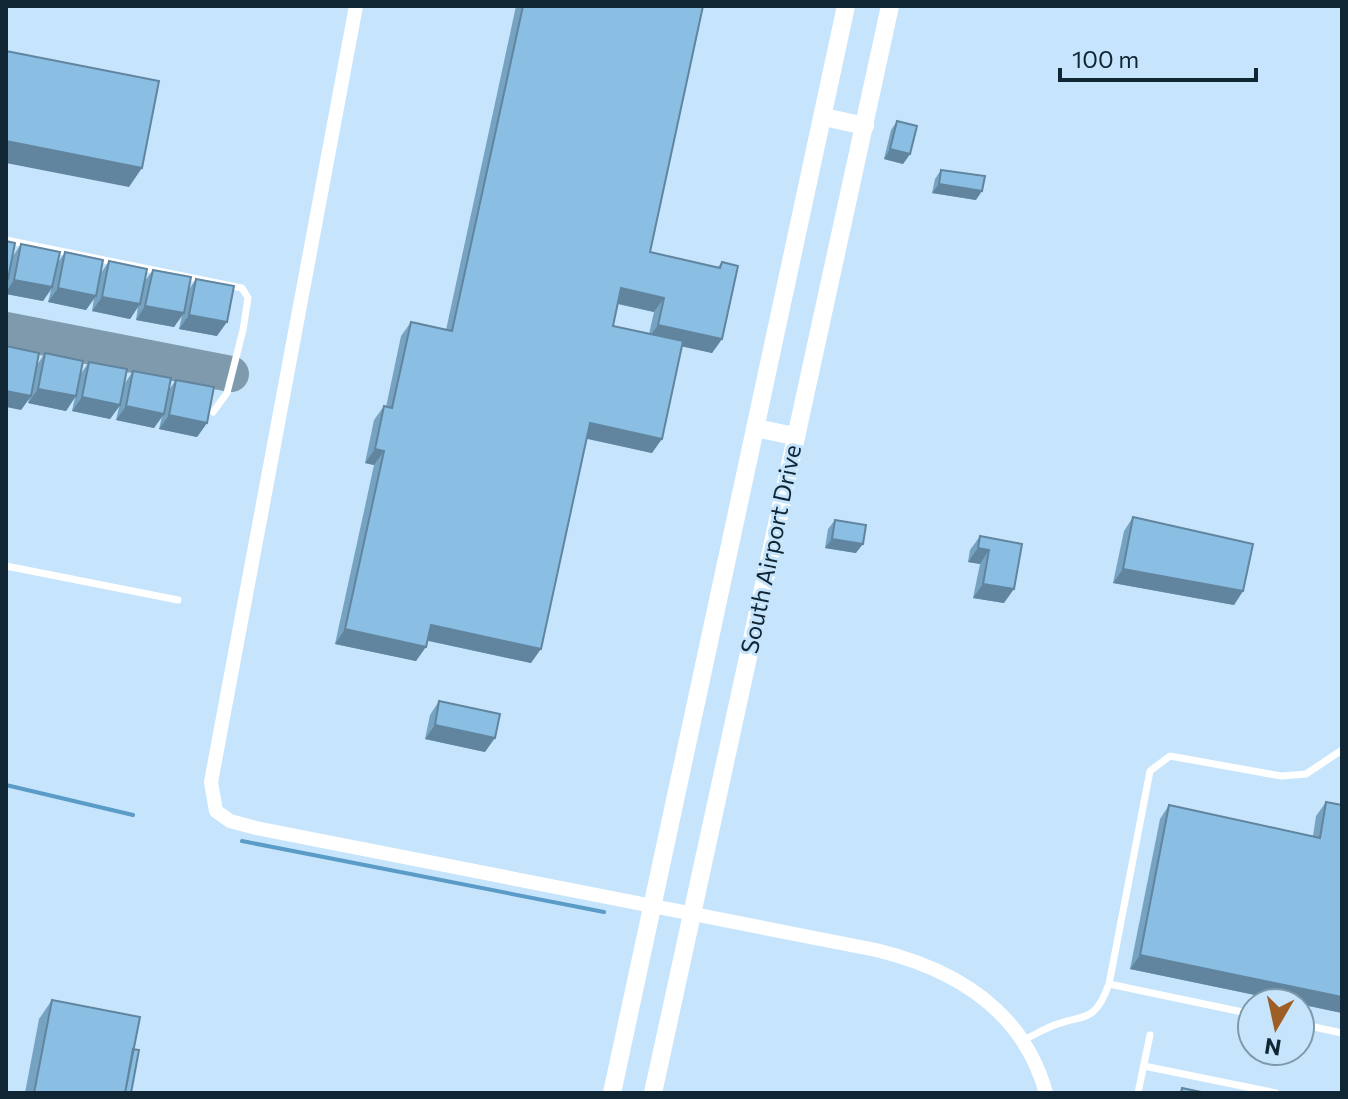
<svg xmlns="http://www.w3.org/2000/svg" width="1348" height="1099" viewBox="0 0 1348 1099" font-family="Commissioner,sans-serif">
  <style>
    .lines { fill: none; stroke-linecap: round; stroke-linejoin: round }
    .stream { stroke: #5a9bc7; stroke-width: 4 }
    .taxiway { stroke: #7e9aac; stroke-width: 36 }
    .lane { stroke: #fff; stroke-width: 7 }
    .street { stroke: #fff; stroke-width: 14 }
    .secondary { stroke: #fff; stroke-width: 18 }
    .wall { fill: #77a3c3; fill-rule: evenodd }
    .shaded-wall { fill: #61859f }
    .building { fill: #8abee3; stroke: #61859f; stroke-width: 2 }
    .labels { text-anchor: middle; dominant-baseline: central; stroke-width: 6; stroke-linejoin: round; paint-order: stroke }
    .street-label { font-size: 24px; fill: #112634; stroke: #c6e5fc }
  </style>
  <rect width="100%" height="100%" fill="#c6e5fc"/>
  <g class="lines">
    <path class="stream" d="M6,785L133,815
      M242,841L604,912"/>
    <path class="taxiway" d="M6,330L231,374"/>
    <path class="lane" d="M6,240L242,288L248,298L243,330L227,393L213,412
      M6,566L178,600
      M1252,1014L1109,984L1150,771L1170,756L1281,776L1306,774L1342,750
      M1300,1024L1342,1033
      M1023,1040C1033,1036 1042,1030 1052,1026C1084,1013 1094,1025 1109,984
      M1144,1066L1276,1093
      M1138,1093L1150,1035"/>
    <path class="street" d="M356,6L211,782L216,811L230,821L256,828L876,950C955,969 1023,1010 1046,1093"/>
    <path class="secondary" d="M824,117L865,126
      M756,428L794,436
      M612,1093L846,6
      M653,1093L890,6"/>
  </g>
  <path class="wall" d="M516,6H703L650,252L718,267L722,262V339L712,353L682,346L652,453L587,439L531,663L428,641L416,661L335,644L374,465L365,463L374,420L384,406L386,407L401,336L411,322L446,330ZM617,304L654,312L649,334L613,326Z
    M897,121L910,154L903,164L884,159L891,130Z
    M941,170L976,200L932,193L935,179Z
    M21,244L57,264L65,252L101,273L109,261L144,282L153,270L188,291L196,279L217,336L179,329L182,315L174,327L136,320L138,307L130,319L92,311L94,298L86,310L48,302L51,290L43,301L6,294V286L13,256Z
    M45,353L80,375L89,362L125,383L133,371L168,391L176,380L207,423L197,437L159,429L162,416L154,428L116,420L119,407L110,419L72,411L75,397L66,411L28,403L29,399L21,410L37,365Z
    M1133,517L1243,591L1234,605L1113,583L1124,531Z
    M835,520L856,553L825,548L828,529Z
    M980,536L1022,544L1004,603L973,598L980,564L968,562L970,550Z
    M439,701L485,752L425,739L430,715Z
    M1326,802L1342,1013L1130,969L1160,819L1169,805L1313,836L1316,816Z
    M52,1000L133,1049L131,1093H25L39,1019Z"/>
  <path class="shaded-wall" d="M6,141L142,168L129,187L6,163Z
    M890,149L910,154L903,164L884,159Z
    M939,184L982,191L976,200L932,193Z
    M14,280L52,287L43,301L6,294V292Z
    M58,288L96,296L86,310L48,302Z
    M621,288L664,298L654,312L611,302Z
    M102,297L140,304L130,319L92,311Z
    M145,306L184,313L174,327L136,320Z
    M189,315L227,322L217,336L179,329Z
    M658,325L722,339L712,353L648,339Z
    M38,389L76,396L66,411L28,403Z
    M6,391L31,396L21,410L6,407Z
    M82,397L120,405L110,419L72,411Z
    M126,406L164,414L154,428L116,420Z
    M169,415L207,423L197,437L159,429Z
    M590,423L662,439L652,453L580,437Z
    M375,449L384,451L374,465L365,463Z
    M832,539L863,544L856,553L825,548Z
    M978,548L989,550L980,564L968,562Z
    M1123,569L1243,591L1234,605L1113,583Z
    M983,584L1014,589L1004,603L973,598Z
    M431,625L541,649L531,663L421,639Z
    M345,629L426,647L416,661L335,644Z
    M435,725L495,738L485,752L425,739Z
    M1140,955L1342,997V1013L1300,1004V1003H1293L1130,969Z"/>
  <path class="building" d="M523,6H703L650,252L720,268L722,262L738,266L722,339L658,325L664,298L621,288L613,326L683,341L662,439L590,423L541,649L431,625L426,647L345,629L384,451L375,449L384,406L392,408L411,322L452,331Z
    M6,51L159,81L142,168L6,141Z
    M897,121L917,126L910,154L890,149Z
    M941,170L985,176L982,191L939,184Z
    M6,241L15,243L8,279H6Z
    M21,244L60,252L52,287L14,280Z
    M65,252L103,260L96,296L58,288Z
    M109,261L147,269L140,304L102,297Z
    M153,270L191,277L184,313L145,306Z
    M196,279L234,286L227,322L189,315Z
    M6,346L39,353L31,396L6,391Z
    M45,353L83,361L76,396L38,389Z
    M89,362L127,369L120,405L82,397Z
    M133,371L171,378L164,414L126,406Z
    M176,380L214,387L207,423L169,415Z
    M1133,517L1253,544L1243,591L1123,569Z
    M835,520L866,525L863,544L832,539Z
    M980,536L1022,544L1014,589L983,584L989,550L978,548Z
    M439,701L500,714L495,738L435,725Z
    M1326,802L1342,805V997L1140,955L1169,805L1320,838Z
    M52,1000L140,1017L125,1093H34Z
    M133,1049L139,1050L131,1093H125Z
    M1182,1088L1206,1093H1181Z"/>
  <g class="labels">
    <g class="street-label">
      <text transform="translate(770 549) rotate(-78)">South Airport Drive</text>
    </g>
  </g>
  <rect width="1348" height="1099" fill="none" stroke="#112634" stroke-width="16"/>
  <g transform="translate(1276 1027) rotate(189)"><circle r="38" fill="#c6e5fc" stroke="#7e99ac" stroke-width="2"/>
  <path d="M0-6L14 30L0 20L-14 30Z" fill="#9d5f25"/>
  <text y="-12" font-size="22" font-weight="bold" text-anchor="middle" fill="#112634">N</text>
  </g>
  <path d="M1060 68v12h196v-12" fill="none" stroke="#112634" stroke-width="4"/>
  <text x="1072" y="68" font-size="24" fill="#112634" stroke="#c6e5fc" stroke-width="6" paint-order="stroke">100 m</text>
</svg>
